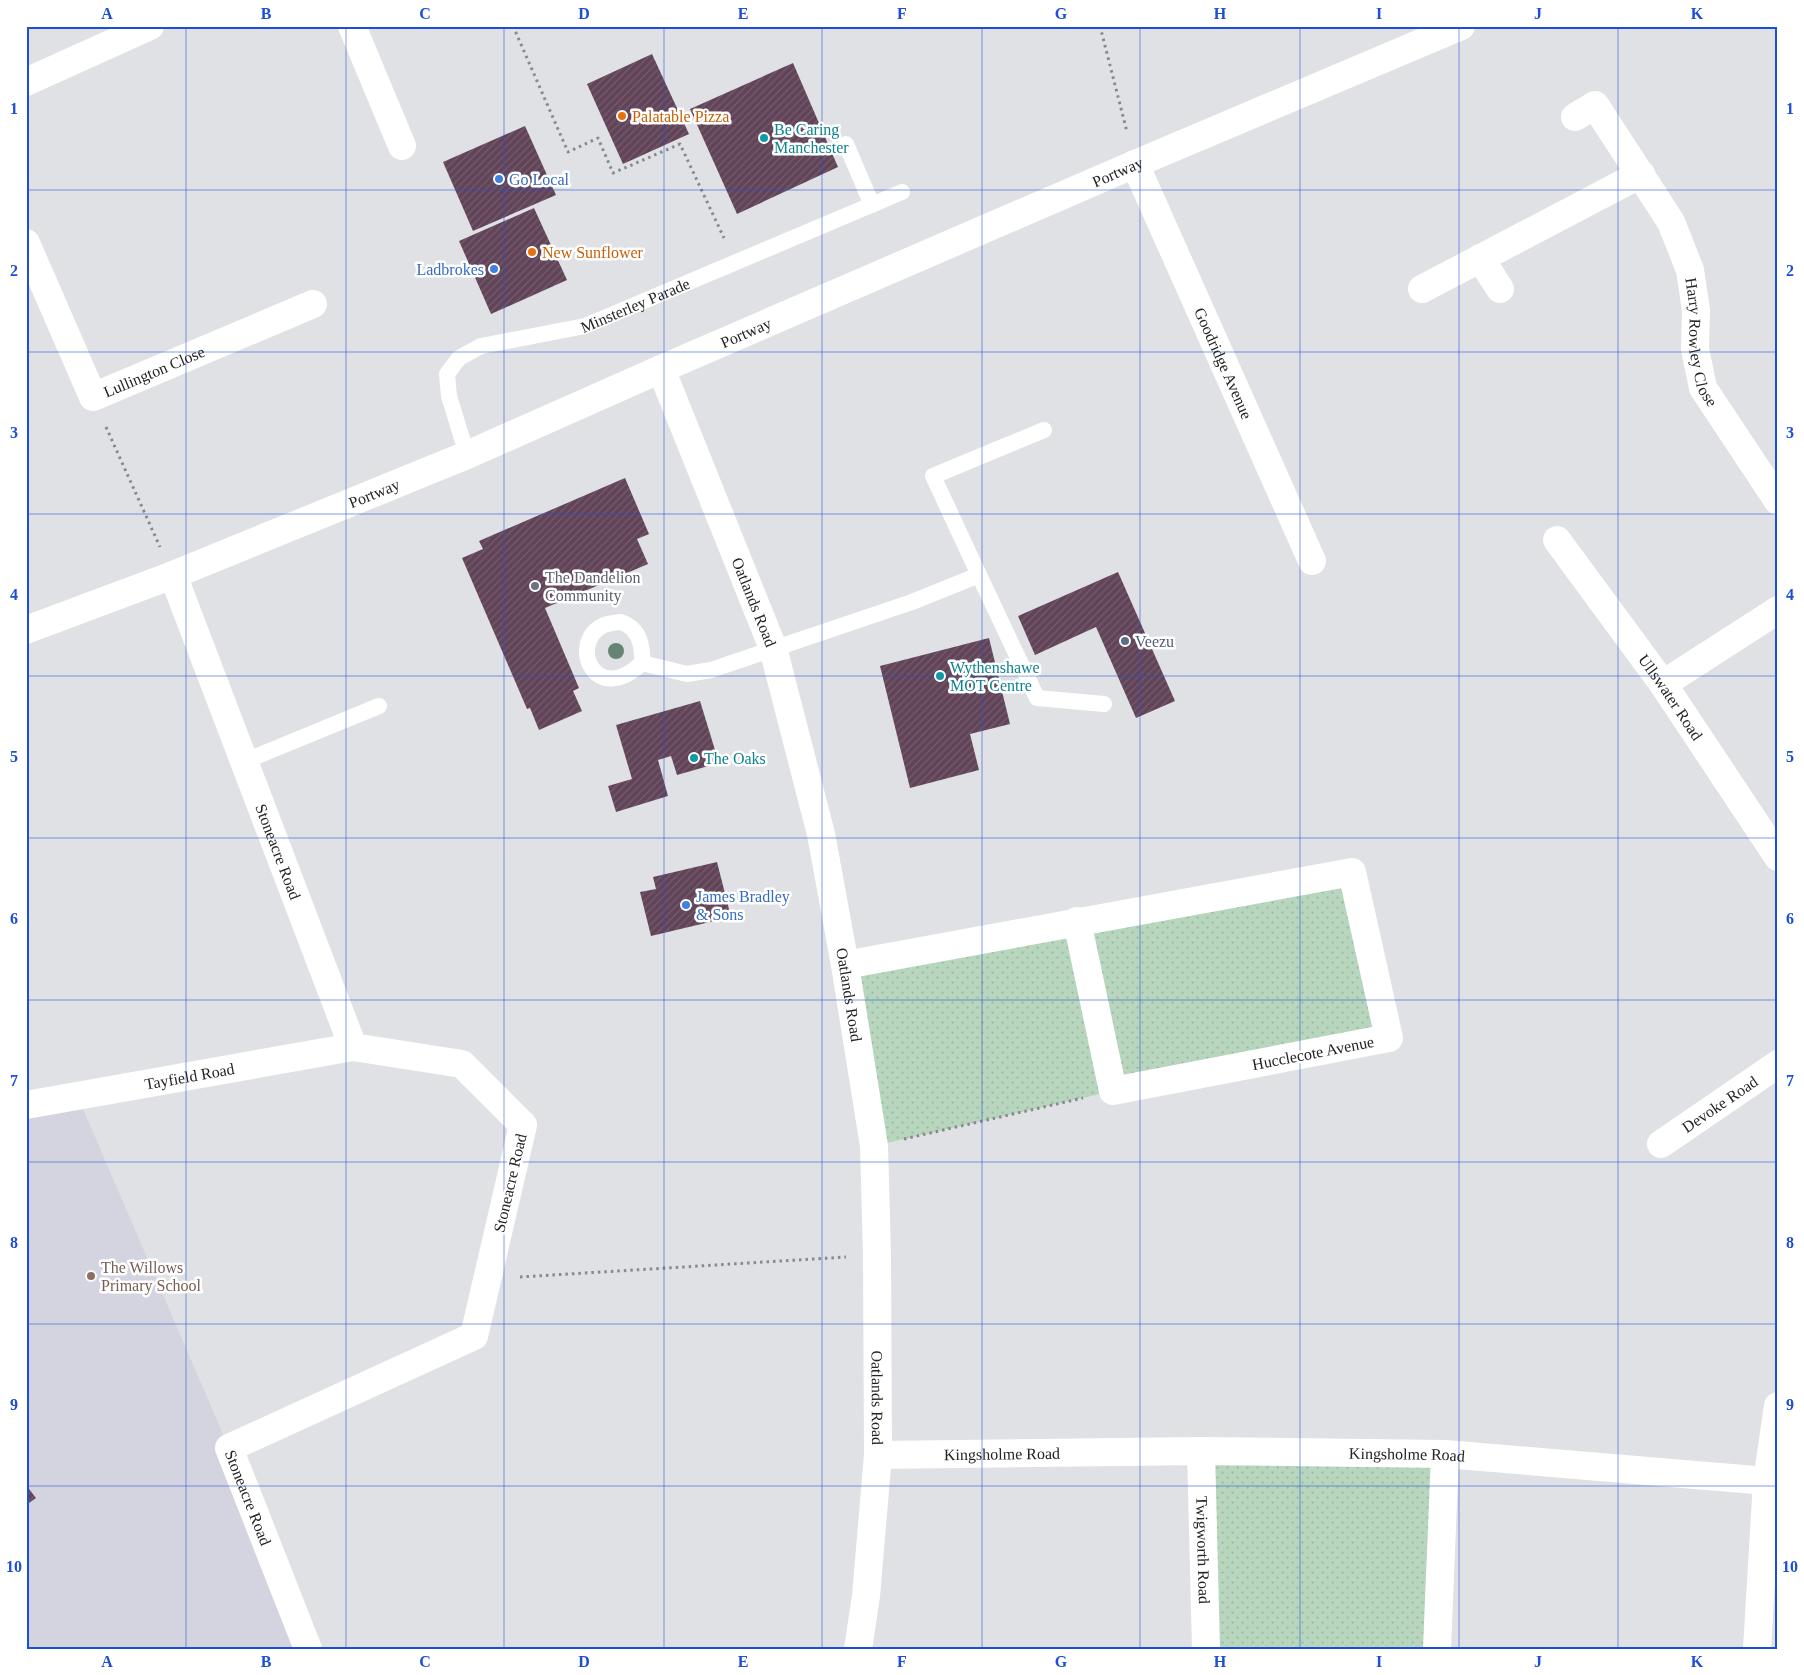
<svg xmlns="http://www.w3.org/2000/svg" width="1804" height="1675" viewBox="0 0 1804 1675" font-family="'Times New Roman',serif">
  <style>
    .built { fill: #d3d4df }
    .grass { fill: url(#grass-dots) }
    .building { fill: url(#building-hatch) }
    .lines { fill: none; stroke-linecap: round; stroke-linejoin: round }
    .path { stroke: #88898c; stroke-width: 3; stroke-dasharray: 2.5 4; stroke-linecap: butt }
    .service { stroke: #fff; stroke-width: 16 }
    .minor { stroke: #fff; stroke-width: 28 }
    .tertiary { stroke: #fff; stroke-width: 28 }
    .tree { fill: #658473 }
    .grid { fill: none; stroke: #1d4ed8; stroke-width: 1; stroke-opacity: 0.55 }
    .food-dot { fill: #e8710a; stroke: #fff; stroke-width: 2 }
    .culture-dot { fill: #0f9aa8; stroke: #fff; stroke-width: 2 }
    .shop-dot { fill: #3f7fe0; stroke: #fff; stroke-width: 2 }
    .worship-dot { fill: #6b7280; stroke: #fff; stroke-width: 2 }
    .service-dot { fill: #5c6f8a; stroke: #fff; stroke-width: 2 }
    .education-dot { fill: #8d6e63; stroke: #fff; stroke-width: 2 }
    .labels { text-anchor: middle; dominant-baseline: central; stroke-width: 5; stroke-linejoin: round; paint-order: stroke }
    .food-label { font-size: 16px; fill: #c56008; stroke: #fff; text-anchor: start }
    .culture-label { font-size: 16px; fill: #0d838f; stroke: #fff; text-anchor: start }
    .street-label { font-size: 16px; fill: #242426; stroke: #fff }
    .shop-label { font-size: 16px; fill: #366cbe; stroke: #fff; text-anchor: start }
    .worship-label { font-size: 16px; fill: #5b616d; stroke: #fff; text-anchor: start }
    .service-label { font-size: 16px; fill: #4e5e75; stroke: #fff; text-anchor: start }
    .education-label { font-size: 16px; fill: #785e54; stroke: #fff; text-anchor: start }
    .neatline { fill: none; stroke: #1d4ed8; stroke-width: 2 }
    .grid-label { font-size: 16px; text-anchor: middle; font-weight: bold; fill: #1d4ed8 }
  </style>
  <defs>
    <pattern id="grass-dots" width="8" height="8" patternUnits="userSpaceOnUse" patternTransform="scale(1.25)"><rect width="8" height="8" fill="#b7d6bd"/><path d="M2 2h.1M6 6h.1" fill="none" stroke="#9db8a2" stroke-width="1.8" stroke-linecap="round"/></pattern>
    <pattern id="building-hatch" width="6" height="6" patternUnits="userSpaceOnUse" patternTransform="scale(1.25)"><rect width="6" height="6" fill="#624459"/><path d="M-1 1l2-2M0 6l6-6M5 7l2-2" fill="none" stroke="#745c6d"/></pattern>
  </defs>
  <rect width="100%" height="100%" fill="#e0e1e5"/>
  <path class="built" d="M77,1095L229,1448L308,1649H26V1105Z"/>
  <path class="grass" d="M1352,872L1389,1038L1113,1091L874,1146L845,965Z
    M1201,1451L1445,1454L1437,1649H1206Z"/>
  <path class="building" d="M652,54L689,134L623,164L587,84Z
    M793,63L838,167L737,214L690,109Z
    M525,126L556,195L473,231L443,162Z
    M534,208L567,280L491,314L459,241Z
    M625,478L649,534L637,539L648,564L545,608L579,688L573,691L582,711L539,730L530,708L527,709L462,558L483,549L479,541Z
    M1118,572L1175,701L1136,718L1096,627L1035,655L1018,616Z
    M989,638L1010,724L970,734L979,770L910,788L880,666Z
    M700,701L719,763L677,775L671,756L658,760L668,796L616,812L608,786L632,779L616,725Z
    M717,862L731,917L651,936L640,892L656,889L653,877Z
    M26,1485L36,1498L26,1505Z"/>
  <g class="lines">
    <path class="path" d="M513,26L568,152L598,138L613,173L680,144L724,238
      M1100,26L1127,132
      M106,427L160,547
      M904,1139L1083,1098
      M520,1277L846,1257"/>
    <g class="service">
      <path d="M846,144L872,205"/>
      <path id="s1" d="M467,455L449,396L447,374L459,358L481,346L585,326L902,192"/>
      <path d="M979,575L933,476L1044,430"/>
      <path d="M621,622C639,628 643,645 642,663C596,707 568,645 602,626C607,623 614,623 621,622Z"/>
      <path d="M642,663L687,674L711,670L912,602L979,575L1037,698L1104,704"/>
      <path d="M245,761L379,706"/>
    </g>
    <g class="minor">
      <path d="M352,26L402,146"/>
      <path d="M26,82L150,26"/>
      <path id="s2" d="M1575,117L1595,105L1671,222L1690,270L1696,310L1695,349L1703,388L1778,501"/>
      <path id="s3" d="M1135,164L1312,561"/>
      <path id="s4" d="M26,243L93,397L313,304"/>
      <path d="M1480,258L1500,289"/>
      <path d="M1422,289L1641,174"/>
      <path id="s5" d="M1557,540L1663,684L1778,857"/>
      <path id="s6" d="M173,575L353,1047L462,1064L523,1125L474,1336L229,1448L308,1649"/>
      <path d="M1663,684L1778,610"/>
      <path d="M845,965L1352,872L1389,1038L1113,1091L1077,921"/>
      <path id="s7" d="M26,1105L353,1047"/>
      <path id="s8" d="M1661,1144L1778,1064"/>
      <path id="s9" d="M1201,1451L1206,1649"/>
      <path id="s10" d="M878,1455L1201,1451L1445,1454L1767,1481L1757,1649"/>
      <path d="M1767,1481L1778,1406"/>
      <path d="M1437,1649L1445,1454"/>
    </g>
    <g class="tertiary">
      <path id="s11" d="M661,369L773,648L821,834L845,965L874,1146L877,1255L878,1455L866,1596L858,1649"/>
      <path id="s12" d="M26,630L173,575L467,455L661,369L1135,164L1461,26"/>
    </g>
  </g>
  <circle class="tree" cx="616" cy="651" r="8"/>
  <path class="grid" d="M186,26V1649M346,26V1649M504,26V1649M664,26V1649M822,26V1649M982,26V1649M1140,26V1649M1300,26V1649M1459,26V1649M1618,26V1649M26,190H1778M26,352H1778M26,514H1778M26,676H1778M26,838H1778M26,1000H1778M26,1162H1778M26,1324H1778M26,1486H1778"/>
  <g class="food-dot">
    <circle cx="622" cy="116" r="5"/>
    <circle cx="532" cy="252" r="5"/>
  </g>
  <g class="culture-dot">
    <circle cx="764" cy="138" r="5"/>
    <circle cx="940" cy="676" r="5"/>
    <circle cx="694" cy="758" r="5"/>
  </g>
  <g class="shop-dot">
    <circle cx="499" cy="179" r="5"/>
    <circle cx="494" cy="269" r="5"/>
    <circle cx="686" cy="905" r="5"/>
  </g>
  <circle class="worship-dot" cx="535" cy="586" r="5"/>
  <circle class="service-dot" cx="1125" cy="641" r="5"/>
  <circle class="education-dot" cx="91" cy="1276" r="5"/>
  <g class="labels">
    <g class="food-label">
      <text x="632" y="116">Palatable Pizza</text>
      <text x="542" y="252">New Sunflower</text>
    </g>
    <g class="culture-label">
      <text x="774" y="129">Be Caring<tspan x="774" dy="18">Manchester</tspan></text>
      <text x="950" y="667">Wythenshawe<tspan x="950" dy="18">MOT Centre</tspan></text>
      <text x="704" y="758">The Oaks</text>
    </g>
    <g class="street-label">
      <text stroke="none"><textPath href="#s12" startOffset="1184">Portway</textPath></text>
      <text stroke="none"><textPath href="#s1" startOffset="289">Minsterley Parade</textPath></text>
      <text stroke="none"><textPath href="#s12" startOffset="779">Portway</textPath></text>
      <text stroke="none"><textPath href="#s2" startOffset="288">Harry Rowley Close</textPath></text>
      <text stroke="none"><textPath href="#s3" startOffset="218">Goodridge Avenue</textPath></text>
      <text stroke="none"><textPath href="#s4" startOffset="234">Lullington Close</textPath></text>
      <text stroke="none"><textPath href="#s12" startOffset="374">Portway</textPath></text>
      <text stroke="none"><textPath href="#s11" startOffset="251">Oatlands Road</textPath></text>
      <text stroke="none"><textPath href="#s5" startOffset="194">Ullswater Road</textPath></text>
      <text stroke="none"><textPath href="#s6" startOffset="296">Stoneacre Road</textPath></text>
      <text stroke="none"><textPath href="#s11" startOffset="656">Oatlands Road</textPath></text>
      <text transform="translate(1313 1053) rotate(-11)">Hucclecote Avenue</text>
      <text stroke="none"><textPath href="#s7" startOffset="166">Tayfield Road</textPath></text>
      <text stroke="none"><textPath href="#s8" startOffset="71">Devoke Road</textPath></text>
      <text transform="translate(510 1183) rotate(-77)">Stoneacre Road</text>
      <text stroke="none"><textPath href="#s11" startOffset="1061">Oatlands Road</textPath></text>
      <text stroke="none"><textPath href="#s10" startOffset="124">Kingsholme Road</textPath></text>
      <text stroke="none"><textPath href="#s10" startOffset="529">Kingsholme Road</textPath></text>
      <text stroke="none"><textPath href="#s6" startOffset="1241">Stoneacre Road</textPath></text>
      <text stroke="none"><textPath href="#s9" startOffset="99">Twigworth Road</textPath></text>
    </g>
    <g class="shop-label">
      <text x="509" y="179">Go Local</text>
      <text x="484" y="269" text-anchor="end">Ladbrokes</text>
      <text x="696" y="896">James Bradley<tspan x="696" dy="18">&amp; Sons</tspan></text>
    </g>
    <g class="worship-label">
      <text x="545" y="577">The Dandelion<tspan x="545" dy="18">Community</tspan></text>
    </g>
    <g class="service-label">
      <text x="1135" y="641">Veezu</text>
    </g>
    <g class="education-label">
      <text x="101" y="1267">The Willows<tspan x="101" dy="18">Primary School</tspan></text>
    </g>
  </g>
  <rect width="1804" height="1675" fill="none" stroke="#ffffff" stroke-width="55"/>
  <rect x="28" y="28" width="1748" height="1620" class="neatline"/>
  <g class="grid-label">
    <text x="107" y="19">A</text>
    <text x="266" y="19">B</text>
    <text x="425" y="19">C</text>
    <text x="584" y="19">D</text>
    <text x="743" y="19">E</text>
    <text x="902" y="19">F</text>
    <text x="1061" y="19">G</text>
    <text x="1220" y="19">H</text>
    <text x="1379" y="19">I</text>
    <text x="1538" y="19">J</text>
    <text x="1697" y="19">K</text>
    <text x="14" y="114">1</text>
    <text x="1790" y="114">1</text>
    <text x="14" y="276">2</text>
    <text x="1790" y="276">2</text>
    <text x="14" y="438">3</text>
    <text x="1790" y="438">3</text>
    <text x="14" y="600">4</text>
    <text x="1790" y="600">4</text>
    <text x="14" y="762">5</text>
    <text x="1790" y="762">5</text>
    <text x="14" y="924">6</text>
    <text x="1790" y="924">6</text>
    <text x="14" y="1086">7</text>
    <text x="1790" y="1086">7</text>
    <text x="14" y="1248">8</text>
    <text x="1790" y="1248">8</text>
    <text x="14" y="1410">9</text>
    <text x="1790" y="1410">9</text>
    <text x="14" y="1572">10</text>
    <text x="1790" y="1572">10</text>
    <text x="107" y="1667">A</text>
    <text x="266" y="1667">B</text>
    <text x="425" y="1667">C</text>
    <text x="584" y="1667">D</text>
    <text x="743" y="1667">E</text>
    <text x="902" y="1667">F</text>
    <text x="1061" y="1667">G</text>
    <text x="1220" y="1667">H</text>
    <text x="1379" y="1667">I</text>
    <text x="1538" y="1667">J</text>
    <text x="1697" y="1667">K</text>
  </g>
</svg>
